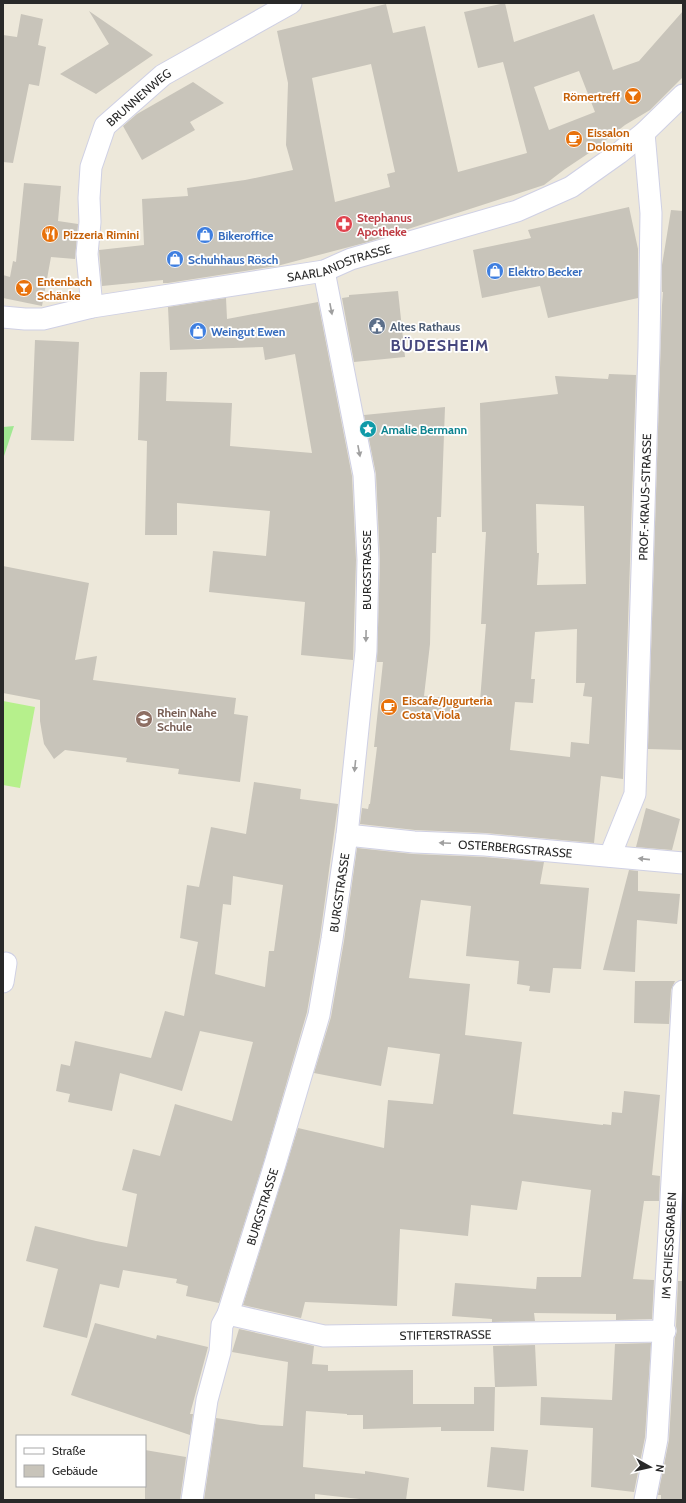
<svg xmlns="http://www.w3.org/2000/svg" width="686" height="1503" viewBox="0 0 686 1503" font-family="Cabin,sans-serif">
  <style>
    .green { fill: #a1e892 }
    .pitch { fill: #b6f08c }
    .building { fill: #c8c4ba; fill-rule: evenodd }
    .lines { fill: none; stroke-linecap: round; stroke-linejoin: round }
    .street-casing { stroke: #cfd0e4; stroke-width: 23 }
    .street { stroke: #fff; stroke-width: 21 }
    .oneway { fill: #9f9f9f }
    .labels { text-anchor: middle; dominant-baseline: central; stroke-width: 3.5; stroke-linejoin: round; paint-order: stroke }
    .food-label { font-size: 12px; font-weight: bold; fill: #c56008; stroke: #fff; text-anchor: start }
    .street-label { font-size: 12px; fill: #292929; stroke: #fff }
    .health-label { font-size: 12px; font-weight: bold; fill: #be3a42; stroke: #fff; text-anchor: start }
    .shop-label { font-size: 12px; font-weight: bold; fill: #366cbe; stroke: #fff; text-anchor: start }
    .service-label { font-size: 12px; font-weight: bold; fill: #4e5e75; stroke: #fff; text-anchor: start }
    .culture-label { font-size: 12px; font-weight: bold; fill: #0d838f; stroke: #fff; text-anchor: start }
    .education-label { font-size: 12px; font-weight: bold; fill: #785e54; stroke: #fff; text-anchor: start }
    .district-label { font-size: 16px; font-weight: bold; letter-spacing: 1px; fill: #46477d; stroke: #fff }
  </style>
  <rect width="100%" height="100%" fill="#ede8da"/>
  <path class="green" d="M14,426L3,459V427Z"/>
  <path class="pitch" d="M3,701L35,707L20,788L3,785Z"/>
  <path class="building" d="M505,3L514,42L594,14L613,70L639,61L683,11V77L650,110L625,125L592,151L565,169L544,185L368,242L277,266L168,283H163V280L102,286L99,250L144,245L142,199L188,196L187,188L245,180L293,170L286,145L288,83L277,31L386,4L393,33L425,26L458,172L527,153L503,62L478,68L464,12ZM371,64L395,172L387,174L390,187L335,202L312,78ZM579,71L595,112L549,130L534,87Z
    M89,11L153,55L96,94L60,74L109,44Z
    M21,14L43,19L38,45L46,47L39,86L29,84L13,163L3,162V35L17,37Z
    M193,82L224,103L190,122L195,130L142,160L123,126L137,114Z
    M24,183L61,186L58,221L78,224L75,259L51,257L42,306L3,298V275L10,277L13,261L16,262Z
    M629,207L638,249V298L548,318L540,286L482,298L473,250L531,238L528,230Z
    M671,210L683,211V750L648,749L662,305L663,292H662V265Z
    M398,291L405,357L354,362L342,298L349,297V295Z
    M226,298L227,319L318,302L352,476L356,560L353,660L301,655L305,602L209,592L213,551L266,556L270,511L177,503V535H145L147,441L138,440L140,372H167L166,401L232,403L230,446L312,453L295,354L265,360L263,347L170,350L168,307Z
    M35,340L79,342L74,441L31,440Z
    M609,374L636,375L623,779L601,776L594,843L486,833L415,830L360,824L362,808L368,809L369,804H370L377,747H374L383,662H377L380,560L376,474L364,415L445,407L441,517H437L436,553H432L430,644L424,696L480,701L486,624H481L486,532H482L480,403L558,394L555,376L608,379ZM536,504L584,506L586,584L537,585L539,553H537ZM577,629L576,683H585L583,696L592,697L589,744L571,742L570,757L510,750L515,702L533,703L535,679H531L535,632Z
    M3,566L89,583L75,660L97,656L93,680L236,698L234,714L248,716L240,782L178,774L179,769L126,762L127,758L65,750L54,759L44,744L42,733L40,721V700L3,693Z
    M254,782L301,789L300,799L338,804L320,937L307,1012L264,1161L219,1303L186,1296L188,1286L176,1283L177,1279L123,1270L119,1288L100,1284L87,1338L43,1327L58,1269L26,1261L35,1226L96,1241L127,1247L137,1194L122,1190L133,1149L160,1156L175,1104L232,1121L253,1042L200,1031L182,1091L120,1073L112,1111L68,1102L70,1094L56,1091L61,1064L70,1066L75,1041L151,1058L165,1011L184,1016L198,942L180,938L187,885L199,887L211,827L246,834ZM233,876L283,885L274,951H269L265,987L215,974L223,904L231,905Z
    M646,808L680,819L672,850L636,847Z
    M357,848L413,854L484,857L544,862L540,884L589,888L581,969L553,968L550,993L529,991L530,986L517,984L519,961L466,956L471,906L421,900L409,978L470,984L465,1035L522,1042L513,1114L603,1125V1124L611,1125L612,1112L622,1113L624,1091L660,1095L652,1175L660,1176L659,1201H644L633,1279L654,1280L652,1319L616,1320V1314L534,1313L535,1321L492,1322V1319L452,1316L455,1283L536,1289L537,1277H581L591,1190L522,1181L517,1210L471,1205L468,1236L400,1229L397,1306L305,1302L301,1318L243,1305L298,1128L384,1148L388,1100L433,1104L440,1054L388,1047L381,1086L314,1073L331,1017L344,941Z
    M629,870L638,871V891L680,894L677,924L637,920L635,972L603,970Z
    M635,981H675L671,990L669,1024L634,1023Z
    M678,1281H683V1500H661V1495H658L669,1440L675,1338L677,1331L676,1326Z
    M95,1323L156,1339L157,1335L208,1347L190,1414H193L190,1435L71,1395Z
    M239,1329L314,1346L312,1364L328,1365V1371L413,1370V1404H474V1387H495L494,1431H441V1427L363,1429V1415H347V1414L306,1411L303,1467L365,1474V1471L409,1478L406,1500H368L315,1494V1500H204L216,1418L261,1425L283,1426L288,1362L232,1352Z
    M651,1343L645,1437L634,1492L591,1487L593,1428L540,1425L541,1397L612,1400L615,1344Z
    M535,1345L537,1386L495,1387L493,1346Z
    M491,1447L528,1450L524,1491L487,1487Z
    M145,1450L186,1457L180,1500H145Z"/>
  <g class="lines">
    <g class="street-casing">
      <g id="street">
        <path id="s1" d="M92,307L87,254L90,222L89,198L91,167L105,126L163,75L291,3"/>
        <path id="s2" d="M3,317L25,319H43L92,307L324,271L351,259L517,211L571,187L619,153L644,133L683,95"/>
        <path id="s3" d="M347,835L414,842L485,845L683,863"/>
        <path id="s4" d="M610,856L635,794L649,347L651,213L644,133"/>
        <path d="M3,982L6,963"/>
        <path id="s5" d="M228,1314L324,1336L665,1331"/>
        <path id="s6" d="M192,1500L207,1400L220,1352L222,1325L228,1314L275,1164L319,1015L332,939L347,835L366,651L368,560L364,475L324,271"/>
        <path id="s7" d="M645,1500L657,1439L683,991"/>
      </g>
    </g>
    <use href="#street" class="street"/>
  </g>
  <defs><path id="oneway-solid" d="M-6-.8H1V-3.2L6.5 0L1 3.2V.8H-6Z"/></defs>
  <g class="oneway">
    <use href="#oneway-solid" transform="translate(331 309) rotate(79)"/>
    <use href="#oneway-solid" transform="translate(359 451) rotate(79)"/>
    <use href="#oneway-solid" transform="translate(366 636) rotate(91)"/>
    <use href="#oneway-solid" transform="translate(355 766) rotate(96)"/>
    <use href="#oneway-solid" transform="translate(445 843) rotate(-177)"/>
    <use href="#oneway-solid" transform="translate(644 859) rotate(-174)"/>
  </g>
  <defs>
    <g id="bar-disc" transform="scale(0.9)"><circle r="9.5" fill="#e8710a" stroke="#fff"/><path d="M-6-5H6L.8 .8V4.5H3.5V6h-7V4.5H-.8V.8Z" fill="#fff"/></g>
    <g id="cafe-disc" transform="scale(0.9)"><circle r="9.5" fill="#e8710a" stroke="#fff"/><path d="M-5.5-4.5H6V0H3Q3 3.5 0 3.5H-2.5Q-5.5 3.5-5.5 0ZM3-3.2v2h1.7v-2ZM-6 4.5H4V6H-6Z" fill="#fff"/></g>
    <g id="pharmacy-disc" transform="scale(0.9)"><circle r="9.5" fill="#e0444e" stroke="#fff"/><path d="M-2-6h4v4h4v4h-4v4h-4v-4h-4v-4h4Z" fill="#fff"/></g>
    <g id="restaurant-disc" transform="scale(0.9)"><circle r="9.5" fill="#e8710a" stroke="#fff"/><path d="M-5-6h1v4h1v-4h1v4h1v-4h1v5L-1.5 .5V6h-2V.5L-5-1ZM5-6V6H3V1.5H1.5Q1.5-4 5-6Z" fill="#fff"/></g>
    <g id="shop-disc" transform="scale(0.9)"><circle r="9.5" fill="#3f7fe0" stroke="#fff"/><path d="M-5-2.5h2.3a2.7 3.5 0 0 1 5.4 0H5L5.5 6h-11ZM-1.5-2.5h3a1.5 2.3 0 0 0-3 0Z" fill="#fff"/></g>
    <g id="civic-disc" transform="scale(0.9)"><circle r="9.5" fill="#5c6f8a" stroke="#fff"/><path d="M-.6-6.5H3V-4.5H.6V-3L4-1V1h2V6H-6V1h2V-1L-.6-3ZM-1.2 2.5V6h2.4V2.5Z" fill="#fff"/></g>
    <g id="sight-disc" transform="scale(0.9)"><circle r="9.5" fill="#0f9aa8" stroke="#fff"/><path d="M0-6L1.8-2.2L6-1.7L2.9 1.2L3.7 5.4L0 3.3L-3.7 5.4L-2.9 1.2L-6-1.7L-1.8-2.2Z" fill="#fff"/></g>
    <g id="school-disc" transform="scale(0.9)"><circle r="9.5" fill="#8d6e63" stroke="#fff"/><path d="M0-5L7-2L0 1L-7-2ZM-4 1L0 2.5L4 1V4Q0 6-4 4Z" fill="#fff"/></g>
  </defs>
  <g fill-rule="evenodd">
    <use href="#bar-disc" x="633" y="96"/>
    <use href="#cafe-disc" x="574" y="139"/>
    <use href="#pharmacy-disc" x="344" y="224"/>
    <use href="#restaurant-disc" x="50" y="234"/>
    <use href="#shop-disc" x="205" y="235"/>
    <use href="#shop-disc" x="175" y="259"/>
    <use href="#shop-disc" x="495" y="271"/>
    <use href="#bar-disc" x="24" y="288"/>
    <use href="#civic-disc" x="377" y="326"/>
    <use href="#shop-disc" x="198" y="331"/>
    <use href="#sight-disc" x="368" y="429"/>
    <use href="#cafe-disc" x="389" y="707"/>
    <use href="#school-disc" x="144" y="719"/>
  </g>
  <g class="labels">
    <g class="food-label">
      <text x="620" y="96" text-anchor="end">Römertreff</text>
      <text x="587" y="132">Eissalon<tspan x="587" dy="14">Dolomiti</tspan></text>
      <text x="63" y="234">Pizzeria Rimini</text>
      <text x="37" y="281">Entenbach<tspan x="37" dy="14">Schänke</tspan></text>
      <text x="402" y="700">Eiscafe/Jugurteria<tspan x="402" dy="14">Costa Viola</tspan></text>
    </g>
    <g class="street-label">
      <text stroke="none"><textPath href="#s1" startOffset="228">BRUNNENWEG</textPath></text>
      <text stroke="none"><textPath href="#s2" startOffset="342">SAARLANDSTRASSE</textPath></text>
      <text stroke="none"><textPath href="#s4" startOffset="364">PROF.-KRAUS-STRASSE</textPath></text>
      <text transform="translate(366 570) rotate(-90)">BURGSTRASSE</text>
      <text stroke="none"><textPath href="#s3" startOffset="169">OSTERBERGSTRASSE</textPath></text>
      <text stroke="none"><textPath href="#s6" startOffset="627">BURGSTRASSE</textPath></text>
      <text stroke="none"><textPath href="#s6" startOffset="303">BURGSTRASSE</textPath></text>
      <text stroke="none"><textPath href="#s7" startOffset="256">IM SCHIESSGRABEN</textPath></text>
      <text stroke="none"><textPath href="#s5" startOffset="220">STIFTERSTRASSE</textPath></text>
    </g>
    <g class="health-label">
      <text x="357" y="217">Stephanus<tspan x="357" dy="14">Apotheke</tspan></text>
    </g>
    <g class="shop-label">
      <text x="218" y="235">Bikeroffice</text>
      <text x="188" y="259">Schuhhaus Rösch</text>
      <text x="508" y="271">Elektro Becker</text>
      <text x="211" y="331">Weingut Ewen</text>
    </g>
    <g class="service-label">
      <text x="390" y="326">Altes Rathaus</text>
    </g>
    <g class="culture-label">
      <text x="381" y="429">Amalie Bermann</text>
    </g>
    <g class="education-label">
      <text x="157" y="712">Rhein Nahe<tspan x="157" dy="14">Schule</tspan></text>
    </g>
    <g class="district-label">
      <text x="440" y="345">BÜDESHEIM</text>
    </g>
  </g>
  <rect width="686" height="1503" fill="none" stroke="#292929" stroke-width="8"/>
  <rect x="16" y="1435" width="130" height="52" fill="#ffffff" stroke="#a9a9a9"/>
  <rect x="24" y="1448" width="20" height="6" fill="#ffffff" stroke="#a9a9a9"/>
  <text x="52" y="1455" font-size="12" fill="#292929">Straße</text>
  <rect x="24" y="1465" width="20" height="12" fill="#c8c4ba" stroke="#a9a9a9"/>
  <text x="52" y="1475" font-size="12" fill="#292929">Gebäude</text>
  <g transform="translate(650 1467) rotate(98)" stroke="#ffffff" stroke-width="3" paint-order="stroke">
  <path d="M0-3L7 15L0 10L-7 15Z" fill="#292929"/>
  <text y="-6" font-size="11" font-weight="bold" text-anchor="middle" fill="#292929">N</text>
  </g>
</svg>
